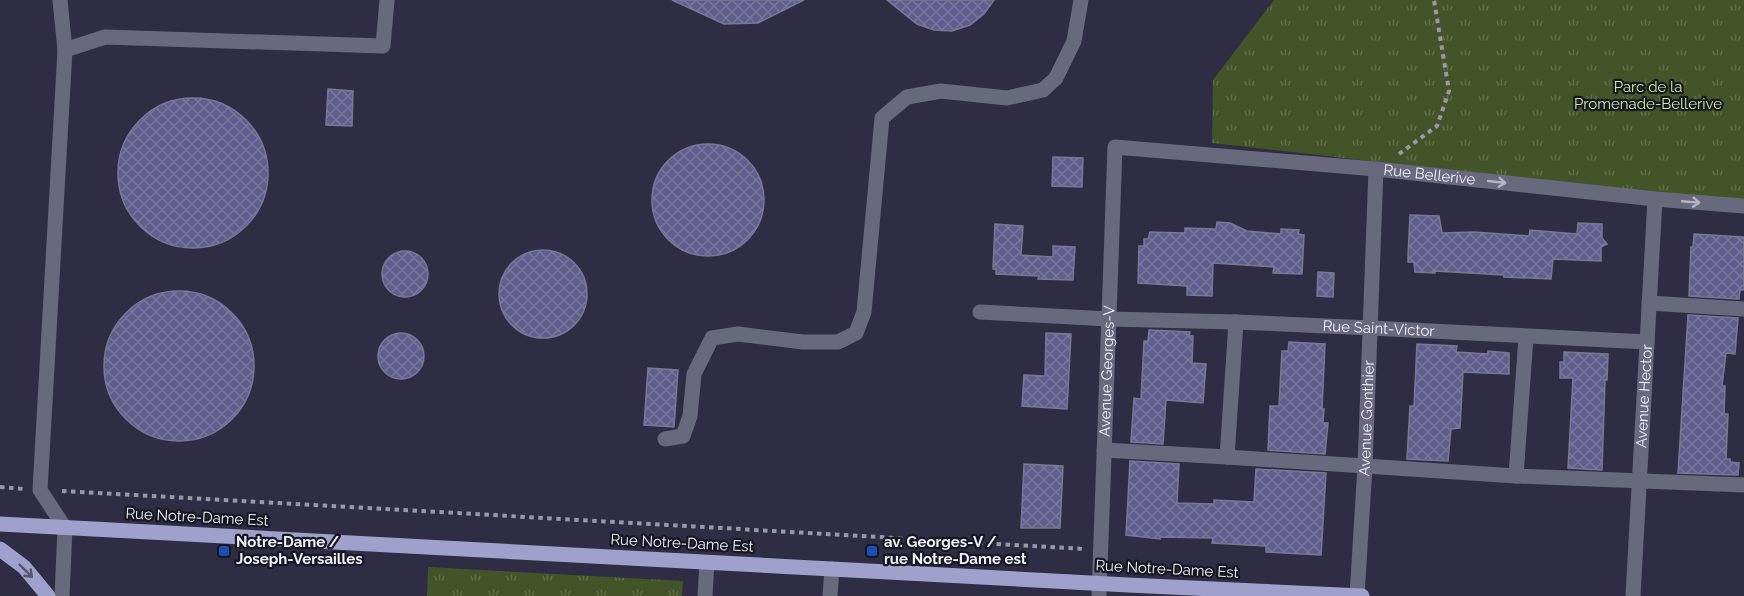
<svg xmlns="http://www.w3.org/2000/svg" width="1744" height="596" viewBox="0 0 1744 596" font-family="Raleway,sans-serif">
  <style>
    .park { fill: url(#park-tufts) }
    .building { fill: url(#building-cross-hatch); stroke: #797893; stroke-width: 1.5 }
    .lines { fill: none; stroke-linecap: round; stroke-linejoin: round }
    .path { stroke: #9898aa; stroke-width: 4; stroke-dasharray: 4.5 4.5; stroke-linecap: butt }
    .minor { stroke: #69697e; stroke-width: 15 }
    .major { stroke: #a0a0cc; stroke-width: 15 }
    .oneway { stroke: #b4b4c4 }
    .oneway2 { stroke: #55556e }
    .transit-dot { fill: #1a4fb4; stroke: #171721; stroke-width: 2 }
    .labels { text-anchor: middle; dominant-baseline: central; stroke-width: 4.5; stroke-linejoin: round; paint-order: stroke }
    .park-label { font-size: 15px; fill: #cbeba0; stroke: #171721 }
    .street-label { font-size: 15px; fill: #f1f1fe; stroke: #171721 }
    .poi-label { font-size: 15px; font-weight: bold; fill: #f1f1fe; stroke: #171721; text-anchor: start }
  </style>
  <defs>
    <pattern id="park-tufts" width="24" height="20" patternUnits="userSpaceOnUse" patternTransform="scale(1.5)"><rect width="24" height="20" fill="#435528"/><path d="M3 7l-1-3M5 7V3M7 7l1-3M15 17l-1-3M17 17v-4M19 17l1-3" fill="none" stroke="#5f6e48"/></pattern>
    <pattern id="building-cross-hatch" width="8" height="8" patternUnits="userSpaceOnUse" patternTransform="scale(1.5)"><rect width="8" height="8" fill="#615e8d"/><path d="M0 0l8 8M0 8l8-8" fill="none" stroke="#78769e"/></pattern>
  </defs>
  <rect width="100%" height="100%" fill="#2e2d44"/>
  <path class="park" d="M1274,0H1744V200L1652,193L1212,143L1213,80Z
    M428,567L683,581L682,596H427Z"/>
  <path class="building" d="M672,0H804L758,23L724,24Z
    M887,0H994L984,14L970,25L952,31L934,30L917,24Z
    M328,89L353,91L352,126L326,125Z
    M118 173a75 75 0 1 1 150 0a75 75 0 1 1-150 0Z
    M652 200a56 56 0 1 1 112 0a56 56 0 1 1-112 0Z
    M1053,157L1083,158L1082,187L1052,186Z
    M1410,215L1439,216L1442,233L1474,232L1529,236L1530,230L1577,234L1578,223L1602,224V238L1607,244L1601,247V261L1553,259L1551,279L1504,277V275L1435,271V273L1415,272L1414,262H1408V256Z
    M1217,222L1230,223L1247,231L1281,234V229L1299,230L1298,234L1304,235L1302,274L1273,273L1274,267L1213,263L1212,296L1187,295V286L1138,283L1139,246H1144V239H1148L1150,232L1185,233V228L1216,229Z
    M995,224L1023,226L1021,255L1053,257V246L1075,247L1073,280L1038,279L1039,276L996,274V269H993Z
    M1694,234L1744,237V290H1740L1739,299L1689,296L1691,247H1693Z
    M499 294a44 44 0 1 1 88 0a44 44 0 1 1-88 0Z
    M382 274a23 23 0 1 1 46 0a23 23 0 1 1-46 0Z
    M1318,272L1334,273L1333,297L1317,296Z
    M104 366a75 75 0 1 1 150 0a75 75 0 1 1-150 0Z
    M1688,315L1738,318L1735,354L1726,353L1722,386H1725L1724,414H1728L1726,459H1730V462L1739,463L1738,475L1678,473Z
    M1149,330L1190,332L1189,336H1193L1192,363L1206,364L1203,403L1166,400L1163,444L1131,442L1134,398L1141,399L1144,341H1148Z
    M1046,333L1071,334L1067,409L1022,406L1024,375L1045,376Z
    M378 356a23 23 0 1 1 46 0a23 23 0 1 1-46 0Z
    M1289,342L1325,344L1322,409H1324L1323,423H1328L1325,454L1268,450L1270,406H1279L1282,351H1288Z
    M1417,344L1457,346L1456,352L1488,354V351L1509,353V374L1463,372L1460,428L1451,429L1448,461L1407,459L1410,406H1414Z
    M1564,352L1608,354L1607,380H1605L1602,470L1568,468L1573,378H1560V362H1564Z
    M648,368L678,370L674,427L644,425Z
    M1130,461L1179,464L1177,503L1214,504V500L1254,502L1256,469L1326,473L1321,555L1266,552V546L1212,543L1213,538L1160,537V539L1126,535Z
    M1024,464L1063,466L1060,528H1021Z"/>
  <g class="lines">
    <path class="path" d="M1399,154L1437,126L1449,91L1434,0
      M0,487L24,489
      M62,491C403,510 744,529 1084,549"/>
    <g class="minor">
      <path d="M60,0L65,50"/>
      <path d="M1649,303L1744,309"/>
      <path id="s1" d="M980,312L1109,319L1236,322L1371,328L1647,342"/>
      <path d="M1526,337L1516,476L1744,485"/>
      <path d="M665,439L683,436L690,416L694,374L712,338L738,334L803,342H838L856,333L864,312L882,118L907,97L941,91L1007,98L1043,90L1056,78L1074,41L1081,0"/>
      <path d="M1104,450L1227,457L1516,476"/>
      <path d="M1227,457L1236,322"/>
      <path d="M62,596L65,528L40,490L65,50L105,37L383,46L387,0"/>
      <path d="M705,596L707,563"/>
      <path d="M830,596L832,569"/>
      <path id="s2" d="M1099,596L1115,147L1376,169L1655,199L1744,206"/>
      <path id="s3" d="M1357,596L1365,466L1376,169"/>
      <path id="s4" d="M1633,596L1655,199"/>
    </g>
    <path class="major" d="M0,524L1128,585L1362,596
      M0,549L24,567L48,596"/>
  </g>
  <defs><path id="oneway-shaft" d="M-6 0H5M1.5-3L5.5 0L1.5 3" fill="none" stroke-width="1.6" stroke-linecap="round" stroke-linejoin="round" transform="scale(1.5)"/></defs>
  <g class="oneway">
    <use href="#oneway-shaft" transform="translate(1497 182) rotate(6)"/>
    <use href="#oneway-shaft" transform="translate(1691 202) rotate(5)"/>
  </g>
  <use class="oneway2" href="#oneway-shaft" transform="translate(26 571) rotate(45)"/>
  <g class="transit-dot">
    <rect x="218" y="545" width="12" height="12" rx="3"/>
    <rect x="866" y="545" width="12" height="12" rx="3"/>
  </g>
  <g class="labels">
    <g class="park-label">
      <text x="1648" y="87">Parc de la<tspan x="1648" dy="17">Promenade-Bellerive</tspan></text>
    </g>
    <g class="street-label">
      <text stroke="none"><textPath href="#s2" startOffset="765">Rue Bellerive</textPath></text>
      <text stroke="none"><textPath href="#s1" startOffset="399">Rue Saint-Victor</textPath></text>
      <text stroke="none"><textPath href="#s2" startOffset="225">Avenue Georges-V</textPath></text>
      <text stroke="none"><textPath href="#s4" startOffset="200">Avenue Hector</textPath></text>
      <text stroke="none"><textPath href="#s3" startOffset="178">Avenue Gonthier</textPath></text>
      <text transform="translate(197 517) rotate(3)">Rue Notre-Dame Est</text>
      <text transform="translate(682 543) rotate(3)">Rue Notre-Dame Est</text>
      <text transform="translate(1167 569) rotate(3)">Rue Notre-Dame Est</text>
    </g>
    <g class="poi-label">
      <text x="236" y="542">Notre-Dame /<tspan x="236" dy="17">Joseph-Versailles</tspan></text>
      <text x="884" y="542">av. Georges-V /<tspan x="884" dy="17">rue Notre-Dame est</tspan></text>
    </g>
  </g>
</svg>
